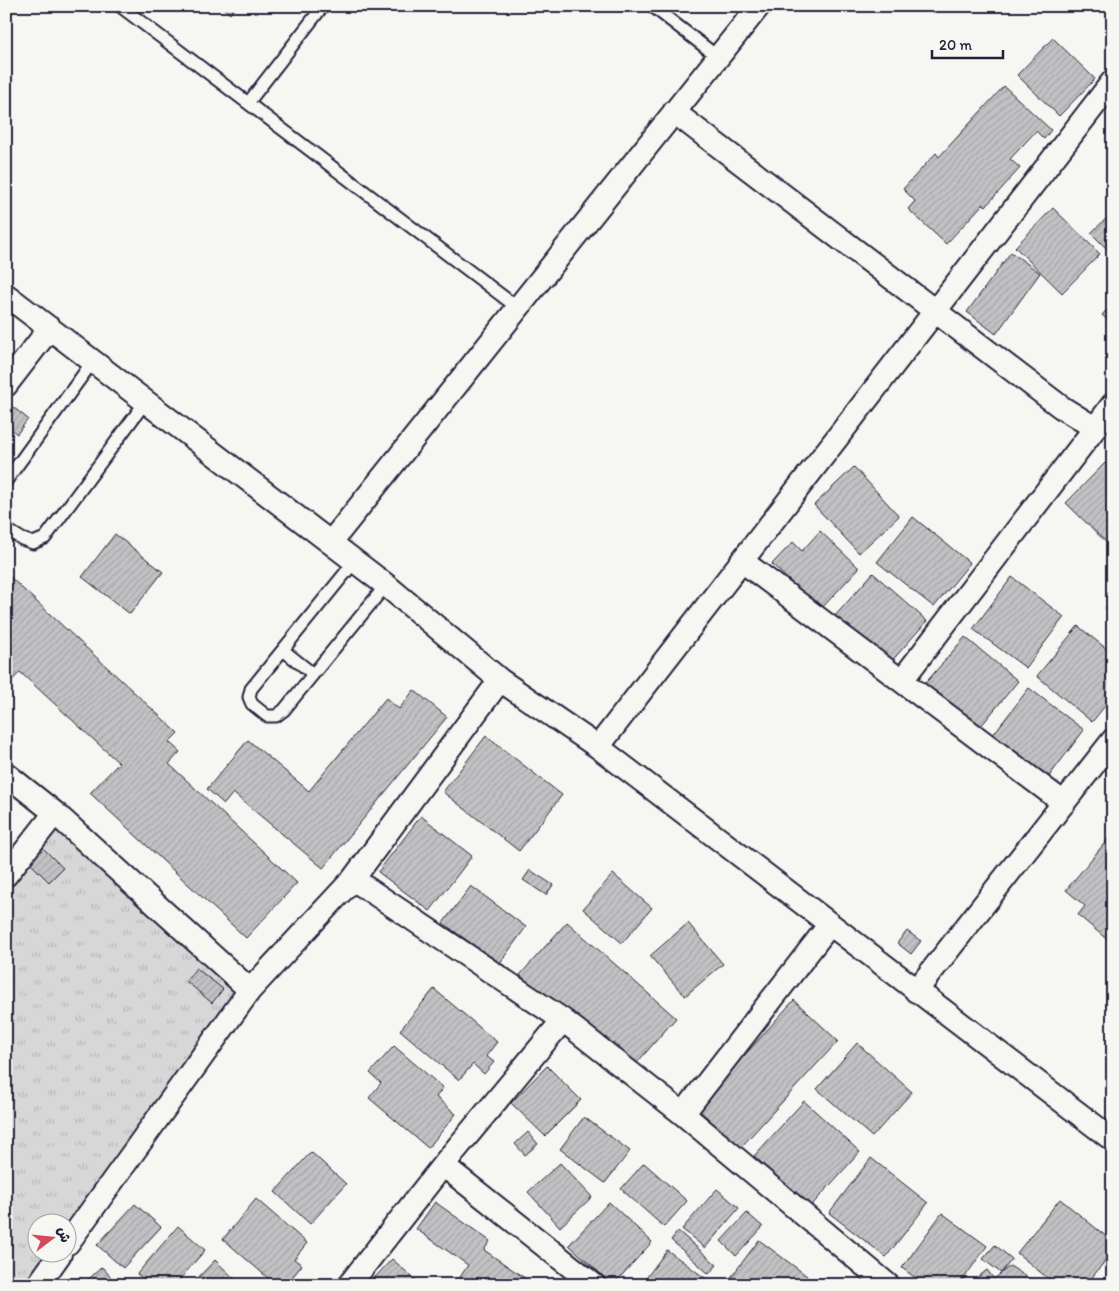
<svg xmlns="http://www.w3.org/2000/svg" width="1119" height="1291" viewBox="0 0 1119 1291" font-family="Itim,'Playpen Sans Arabic',sans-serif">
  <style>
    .grass { fill: url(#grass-tufts); stroke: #7c7c89 }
    .building { fill: url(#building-hatch); stroke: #22223b }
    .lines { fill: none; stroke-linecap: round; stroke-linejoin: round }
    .lane-casing { stroke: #22223b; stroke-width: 15 }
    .street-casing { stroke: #22223b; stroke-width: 26 }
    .lane { stroke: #f6f6f2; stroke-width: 11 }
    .street { stroke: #f6f6f2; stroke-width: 22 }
  </style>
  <defs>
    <pattern id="grass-tufts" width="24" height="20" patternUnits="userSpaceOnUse" patternTransform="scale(1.25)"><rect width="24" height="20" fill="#d7d7d7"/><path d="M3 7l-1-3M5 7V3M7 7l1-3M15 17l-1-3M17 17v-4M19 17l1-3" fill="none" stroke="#b8b8b9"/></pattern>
    <pattern id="building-hatch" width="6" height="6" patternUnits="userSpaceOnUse" patternTransform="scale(1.25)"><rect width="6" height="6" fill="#c2c2c4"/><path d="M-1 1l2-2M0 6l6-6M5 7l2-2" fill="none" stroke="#a6a6a9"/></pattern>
  </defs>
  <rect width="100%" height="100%" fill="#f6f6f2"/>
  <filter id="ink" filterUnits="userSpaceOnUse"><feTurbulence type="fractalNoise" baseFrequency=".02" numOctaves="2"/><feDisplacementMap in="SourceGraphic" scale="10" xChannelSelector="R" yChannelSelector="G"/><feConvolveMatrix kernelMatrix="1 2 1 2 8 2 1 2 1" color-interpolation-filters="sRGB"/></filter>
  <g filter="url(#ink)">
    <path class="grass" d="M58,815L250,990L68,1243V1224H38V1254H60L38,1285H6V879Z"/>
    <path class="building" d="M221,6H236L230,14Z
      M1053,38L1095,79L1059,116L1017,75Z
      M1004,86L1051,130L1044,139L1036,131L1010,159L1020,168L986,206L983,204L946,244L908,209L915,201L903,189L936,153L939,157Z
      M1053,208L1100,254L1062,293L1015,247Z
      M1111,214L1113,216V255L1091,233Z
      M1011,252L1040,273L996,334L967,312Z
      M1113,303V325L1102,315Z
      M13,407L28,419L17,434L6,425V417Z
      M1105,463L1113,471V544L1110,546L1066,503Z
      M854,467L899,516L859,553L814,505Z
      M913,517L970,563L934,607L877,562Z
      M820,531L859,568L820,610L772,564L793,542L802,551Z
      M115,534L163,572L130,614L82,577Z
      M873,573L927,621L889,664L835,616Z
      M10,577L178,733L169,742L180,752L169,764L297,883L246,938L90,793L119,763L20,672L6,687V581Z
      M1012,577L1064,617L1026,668L973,629Z
      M1113,600V615L1105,608Z
      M1078,626L1113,654V692L1111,694L1113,696L1092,722L1037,676Z
      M965,637L1018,681L976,732L923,686Z
      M1029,688L1084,730L1044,783L989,740Z
      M414,690L447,717L323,868L233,793L224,804L207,789L248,740L309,791L386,698L399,709Z
      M486,736L562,795L519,851L443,792Z
      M421,816L472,856L430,911L378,872Z
      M1113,833V939L1110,942L1078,915L1085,906L1066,890Z
      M40,845L63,868L49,882L26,859Z
      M530,870L553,885L546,895L523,880Z
      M613,874L652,908L622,943L583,909Z
      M471,886L526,927L499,964L443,923Z
      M567,922L676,1018L634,1066L591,1037L520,975Z
      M688,923L723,964L685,996L650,956Z
      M907,931L921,941L911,954L897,943Z
      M196,968L223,989L212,1003L186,981Z
      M434,989L497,1042L486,1056L494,1062L484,1074L473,1064L459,1080L400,1030Z
      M794,1000L838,1041L740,1148L697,1108Z
      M857,1043L912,1092L872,1137L817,1089Z
      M394,1046L443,1088L436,1097L456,1114L428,1148L369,1098L381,1083L370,1073Z
      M547,1066L581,1100L545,1136L511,1103Z
      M804,1101L860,1152L810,1207L754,1156Z
      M584,1117L630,1151L605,1183L560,1149Z
      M528,1132L538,1144L525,1155L515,1144Z
      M311,1152L346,1184L310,1224L275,1192Z
      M871,1158L928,1203L886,1257L829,1213Z
      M560,1163L592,1197L560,1227L528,1192Z
      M644,1163L687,1201L664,1227L621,1189Z
      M717,1189L739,1208L705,1248L682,1229Z
      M256,1199L307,1243L294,1259L302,1265L286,1285H276L223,1239Z
      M1060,1199L1113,1242V1251L1086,1285H1056L1017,1253Z
      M435,1202L490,1241L484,1250L529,1281L526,1285H455L468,1265L416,1229Z
      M609,1202L652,1242L613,1285L569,1245Z
      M135,1204L161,1227L123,1268L97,1245Z
      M747,1213L763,1227L736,1256L721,1241Z
      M942,1213L987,1246L959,1285H925L902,1268Z
      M178,1226L205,1250L175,1285H150L137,1274Z
      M678,1231L717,1265L709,1274L671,1240Z
      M759,1240L807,1276L801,1285H735L729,1280Z
      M995,1245L1012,1259L1001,1273L983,1259Z
      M667,1250L709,1281L706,1285H641Z
      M392,1259L421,1285H368Z
      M215,1260L241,1285H191Z
      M1010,1266L1039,1285H968L987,1270L994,1279Z
      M102,1267L118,1285H82Z
      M825,1277L834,1285H818Z"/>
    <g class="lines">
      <g class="lane-casing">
        <path id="lane" d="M120,6L518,308
          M652,6L718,57
          M248,103L323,6
          M6,481L93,361
          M6,529L22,539L33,543L45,538L146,401
          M355,561L251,689L249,697L252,704L267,716H276L284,710L386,585
          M283,650L313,674"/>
      </g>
      <g class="street-casing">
        <path id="street" d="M674,112L1061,407L1095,428L1113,404
          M6,295L386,585L500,680L598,747L1113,1140
          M6,385L50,328
          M331,542L759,6
          M742,561L1064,803
          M902,680L1095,428
          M598,747L1113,81
          M6,774L55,813L250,990
          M6,875L55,813
          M353,879L563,1020L683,1114L888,1285
          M916,991L1113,740
          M683,1114L830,924
          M443,1165L594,1285
          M68,1243L250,990L353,879L500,680
          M38,1285L60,1254
          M349,1285L443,1165L563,1020"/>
      </g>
      <use href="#lane" class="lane"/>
      <use href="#street" class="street"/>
    </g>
  </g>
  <rect width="1119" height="1291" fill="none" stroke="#f6f6f2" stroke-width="25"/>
  <rect x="12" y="12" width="1094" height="1266" fill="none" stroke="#22223b" stroke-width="2" filter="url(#ink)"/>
  <g transform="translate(52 1238) rotate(74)"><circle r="24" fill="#f6f6f2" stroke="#a1a1a9"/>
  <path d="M0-4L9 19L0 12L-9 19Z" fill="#d1495b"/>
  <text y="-8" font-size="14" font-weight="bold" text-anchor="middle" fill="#22223b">ش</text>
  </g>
  <path d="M932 50v8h71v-8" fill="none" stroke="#22223b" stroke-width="2.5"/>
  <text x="939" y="50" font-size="15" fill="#22223b" stroke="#f6f6f2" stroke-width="4" paint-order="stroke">20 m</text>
</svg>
